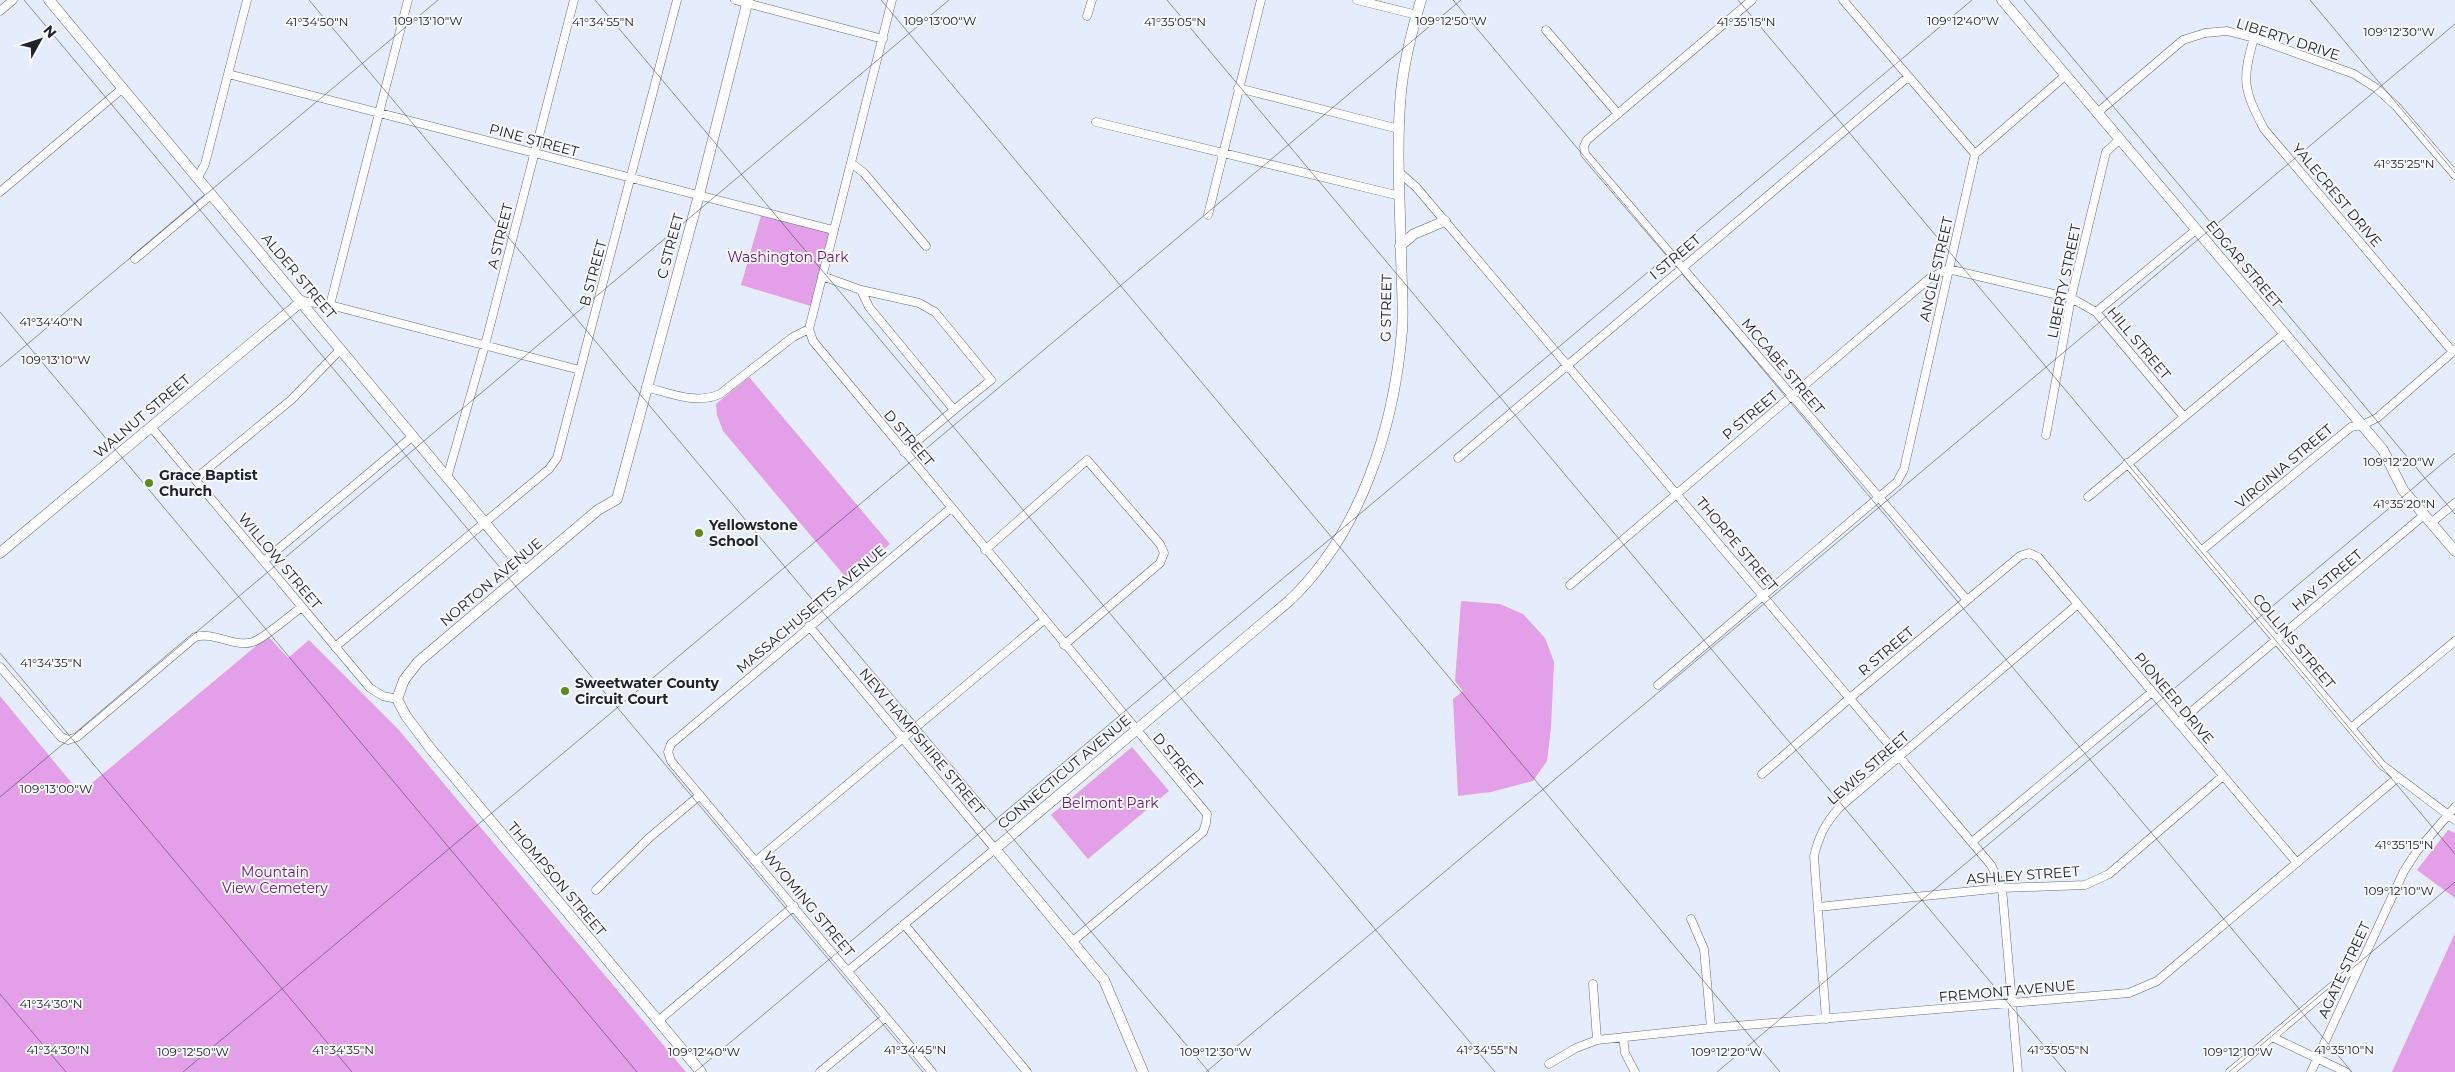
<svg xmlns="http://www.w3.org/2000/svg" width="2455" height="1072" viewBox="0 0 2455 1072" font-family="Montserrat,sans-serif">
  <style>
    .green { fill: #e49fe9 }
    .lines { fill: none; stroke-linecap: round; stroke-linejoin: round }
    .street-casing { stroke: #656c7e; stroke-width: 9 }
    .secondary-casing { stroke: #656c7e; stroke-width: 11 }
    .street { stroke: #fff; stroke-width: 8 }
    .secondary { stroke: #fff; stroke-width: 10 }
    .ticks { fill: none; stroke: #20232a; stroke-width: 1; stroke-opacity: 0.45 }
    .poi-dot { fill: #618b19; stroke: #f8f9fd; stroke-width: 2 }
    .labels { text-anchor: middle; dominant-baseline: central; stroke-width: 4; stroke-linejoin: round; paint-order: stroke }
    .street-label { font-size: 14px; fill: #20232a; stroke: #f8f9fd }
    .park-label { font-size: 14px; fill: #6b1571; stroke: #f8f9fd }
    .poi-label { font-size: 14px; font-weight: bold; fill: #20232a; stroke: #f8f9fd; text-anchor: start }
    .ticks-label { font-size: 12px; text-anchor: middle; fill: #20232a; stroke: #f8f9fd; stroke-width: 4; stroke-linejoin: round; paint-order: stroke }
  </style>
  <rect width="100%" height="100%" fill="#e5ecfc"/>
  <path class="green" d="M762,212L833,230L814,307L741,285Z
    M749,377L890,544L848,580L723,431L717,415L716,404Z
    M1461,601L1500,604L1523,614L1545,638L1554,662L1551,728L1547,761L1533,781L1491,792L1458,796L1453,699L1463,691L1455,681Z
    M268,636L288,658L309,640L398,729L686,1072H0V696L80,793Z
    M1132,747L1169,791L1088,859L1051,815Z
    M2448,830L2455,833V898L2417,870Z
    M2455,933V1072H2392Z"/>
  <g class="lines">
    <g class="street-casing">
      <path id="street" d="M735,0L883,39
        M892,0L809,329L813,341L1207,814L1206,823L1203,832L1073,941
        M1357,0L1417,15
        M1752,0L1587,140L1584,146L1585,154L1967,600
        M1843,0L1975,154
        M0,11L13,0
        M1087,16L1092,0
        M1546,30L1618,114
        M2254,38C2241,81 2244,90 2264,129L2453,352
        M228,74L833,230
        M1238,88L1399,129
        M2097,113L2183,40L2205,33L2227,31L2254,38L2354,74L2376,88L2396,106L2455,175
        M1096,122L1400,196
        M851,163L864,173L926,246
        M1400,173L1416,187L1991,865L2002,888L2018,1072
        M198,177L205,164L247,0
        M0,192L123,88
        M1208,215L1261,0
        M135,259L212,194
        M822,276L861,290
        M302,301L330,305L580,370
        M330,305L408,0
        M2096,312L2197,229
        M646,387C670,393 696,405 720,394L793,337L809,329
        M151,427L370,688L383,696L397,699
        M2046,435L2071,298L2106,152L2120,139
        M904,452L954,410L869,307L861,290L919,303L935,312L991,380L954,410
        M1458,458L1908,77
        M2127,463L2382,765L2455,820
        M447,478L485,345L574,0
        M195,479L291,400L341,349
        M2088,497L2285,333
        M2431,523L2455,503
        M985,550L1087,460L1160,544L1164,553L1160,563L1064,645
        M2201,551L2351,427L2362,425L2377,418L2455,350
        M264,561L413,436
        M1570,585L1930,278L1948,269L2071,298L2096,312L2184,417
        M809,626L995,849L848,971
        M335,647L549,469L557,458L677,0
        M0,667L61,737L68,740L77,737L195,637C214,631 234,648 253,642C265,638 290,615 302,607
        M1658,685L1897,482L1904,469L1975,154L2066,75
        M2178,723L2424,515
        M2351,728L2455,641
        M1762,774L1850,698L2020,556L2029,553L2038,557L2297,863
        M1972,842L2152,692
        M756,861L1044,620
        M596,890L649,838L700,795
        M1818,907L2002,888L2085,885L2109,874L2223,776
        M1691,919L1704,949L1711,1028
        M904,924L1027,1072
        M1593,984L1597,1040
        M1826,1019L1814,856C1819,836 1825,823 1840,807L2078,604
        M658,1021L794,906
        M1623,1037L1625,1053L1635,1072
        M2272,1037L2346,1072
        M1549,1064L1576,1048L1597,1040L1711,1028L2129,993L2157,981L2397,778
        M820,1072L886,1017
        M932,1072L671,761L668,752L671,744L951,508
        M2230,1072L2359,964
        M2311,1072L2404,871L2417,851L2455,807"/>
    </g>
    <g class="secondary-casing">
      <path id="secondary" d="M49,0L525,571
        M2002,0L2383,450L2403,490L2455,551
        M1400,246L1414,234L1445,221
        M0,553L302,301
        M701,1072L430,748L406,716L397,699L404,680L418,662L598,510L617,499L699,195L748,0
        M1143,1072L1104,980L995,849L1289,601C1361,533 1394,427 1402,331C1404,305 1401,277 1401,251C1400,199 1396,145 1401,92C1404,61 1412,30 1421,0"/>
    </g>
    <use href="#street" class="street"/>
    <use href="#secondary" class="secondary"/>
  </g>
  <path class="ticks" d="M24,0L923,1072M309,0L1209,1072M595,0L1495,1072M881,0L1780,1072M1167,0L2066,1072M1453,0L2352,1072M1738,0L2455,854M2024,0L2455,514M2310,0L2455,173M0,312L637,1072M0,367L438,0M0,653L352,1072M0,797L949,0M0,994L66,1072M183,1072L1461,0M695,1072L1972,0M1206,1072L2455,24M1717,1072L2455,453M2229,1072L2455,882"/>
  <g class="poi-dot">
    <circle cx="149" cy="483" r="5"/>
    <circle cx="699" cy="533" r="5"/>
    <circle cx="565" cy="691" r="5"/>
  </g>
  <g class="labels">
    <g class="street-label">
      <text transform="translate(2288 39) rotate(18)">LIBERTY DRIVE</text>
      <text transform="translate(534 140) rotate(15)">PINE STREET</text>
      <text transform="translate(2337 195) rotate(50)">YALECREST DRIVE</text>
      <text transform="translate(500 236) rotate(-76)">A STREET</text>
      <text transform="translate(670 246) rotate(-75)">C STREET</text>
      <text transform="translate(1675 257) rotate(-40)">I STREET</text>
      <text transform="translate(2244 264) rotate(50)">EDGAR STREET</text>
      <text transform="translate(1936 269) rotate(-77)">ANGLE STREET</text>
      <text transform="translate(593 273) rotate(-75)">B STREET</text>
      <text transform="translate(299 276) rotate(50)">ALDER STREET</text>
      <text transform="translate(2064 281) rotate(-78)">LIBERTY STREET</text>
      <text transform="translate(1386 308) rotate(-89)">G STREET</text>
      <text transform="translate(2139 343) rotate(50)">HILL STREET</text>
      <text transform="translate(1783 366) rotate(50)">MCCABE STREET</text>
      <text transform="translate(1750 415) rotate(-40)">P STREET</text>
      <text transform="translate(142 416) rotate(-40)">WALNUT STREET</text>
      <text transform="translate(909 438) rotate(50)">D STREET</text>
      <text transform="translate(2284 466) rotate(-40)">VIRGINIA STREET</text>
      <text transform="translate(1737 544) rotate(50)">THORPE STREET</text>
      <text transform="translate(280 561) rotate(50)">WILLOW STREET</text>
      <text transform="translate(2327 580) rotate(-40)">HAY STREET</text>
      <text transform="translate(491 582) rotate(-40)">NORTON AVENUE</text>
      <text transform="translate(811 609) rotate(-40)">MASSACHUSETTS AVENUE</text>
      <text transform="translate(2294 641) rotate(50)">COLLINS STREET</text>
      <text transform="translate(1886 651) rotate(-40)">R STREET</text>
      <text transform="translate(2174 698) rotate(50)">PIONEER DRIVE</text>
      <text transform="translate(922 741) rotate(50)">NEW HAMPSHIRE STREET</text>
      <text transform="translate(1178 761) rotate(50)">D STREET</text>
      <text transform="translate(1868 768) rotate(-41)">LEWIS STREET</text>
      <text transform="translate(1064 772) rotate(-40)">CONNECTICUT AVENUE</text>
      <text transform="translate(2023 875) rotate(-4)">ASHLEY STREET</text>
      <text transform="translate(557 879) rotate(50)">THOMPSON STREET</text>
      <text transform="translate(809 904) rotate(50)">WYOMING STREET</text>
      <text transform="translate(2344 970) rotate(-65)">AGATE STREET</text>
      <text transform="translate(2007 991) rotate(-5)">FREMONT AVENUE</text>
    </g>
    <g class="park-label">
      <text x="788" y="257">Washington Park</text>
      <text x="1110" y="803">Belmont Park</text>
      <text x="275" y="872">Mountain<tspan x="275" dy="16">View Cemetery</tspan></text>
    </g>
    <g class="poi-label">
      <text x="159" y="475">Grace Baptist<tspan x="159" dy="16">Church</tspan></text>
      <text x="709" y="525">Yellowstone<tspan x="709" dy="16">School</tspan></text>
      <text x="575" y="683">Sweetwater County<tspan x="575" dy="16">Circuit Court</tspan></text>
    </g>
  </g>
  <g class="ticks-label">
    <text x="428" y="25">109°13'10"W</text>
    <text x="940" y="25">109°13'00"W</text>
    <text x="1451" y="25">109°12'50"W</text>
    <text x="1963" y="25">109°12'40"W</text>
    <text x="317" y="26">41°34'50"N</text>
    <text x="603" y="26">41°34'55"N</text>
    <text x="1175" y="26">41°35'05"N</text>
    <text x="1746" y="26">41°35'15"N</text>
    <text x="2399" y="36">109°12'30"W</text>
    <text x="2404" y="168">41°35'25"N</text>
    <text x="51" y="326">41°34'40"N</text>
    <text x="56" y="364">109°13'10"W</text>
    <text x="2399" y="466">109°12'20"W</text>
    <text x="2404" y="508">41°35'20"N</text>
    <text x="51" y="667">41°34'35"N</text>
    <text x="56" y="793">109°13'00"W</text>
    <text x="2404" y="849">41°35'15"N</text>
    <text x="2399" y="895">109°12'10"W</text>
    <text x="51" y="1008">41°34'30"N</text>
    <text x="58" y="1054">41°34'30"N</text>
    <text x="343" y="1054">41°34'35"N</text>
    <text x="915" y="1054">41°34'45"N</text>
    <text x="1487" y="1054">41°34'55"N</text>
    <text x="2058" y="1054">41°35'05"N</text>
    <text x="2344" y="1054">41°35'10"N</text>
    <text x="193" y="1056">109°12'50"W</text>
    <text x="704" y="1056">109°12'40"W</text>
    <text x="1216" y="1056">109°12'30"W</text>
    <text x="1727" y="1056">109°12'20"W</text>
    <text x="2238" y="1056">109°12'10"W</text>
  </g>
  <g transform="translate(40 40) rotate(50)" stroke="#f8f9fd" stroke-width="4" paint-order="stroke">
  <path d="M0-4L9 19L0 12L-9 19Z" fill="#20232a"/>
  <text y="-8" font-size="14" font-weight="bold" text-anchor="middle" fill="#20232a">N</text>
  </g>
</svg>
